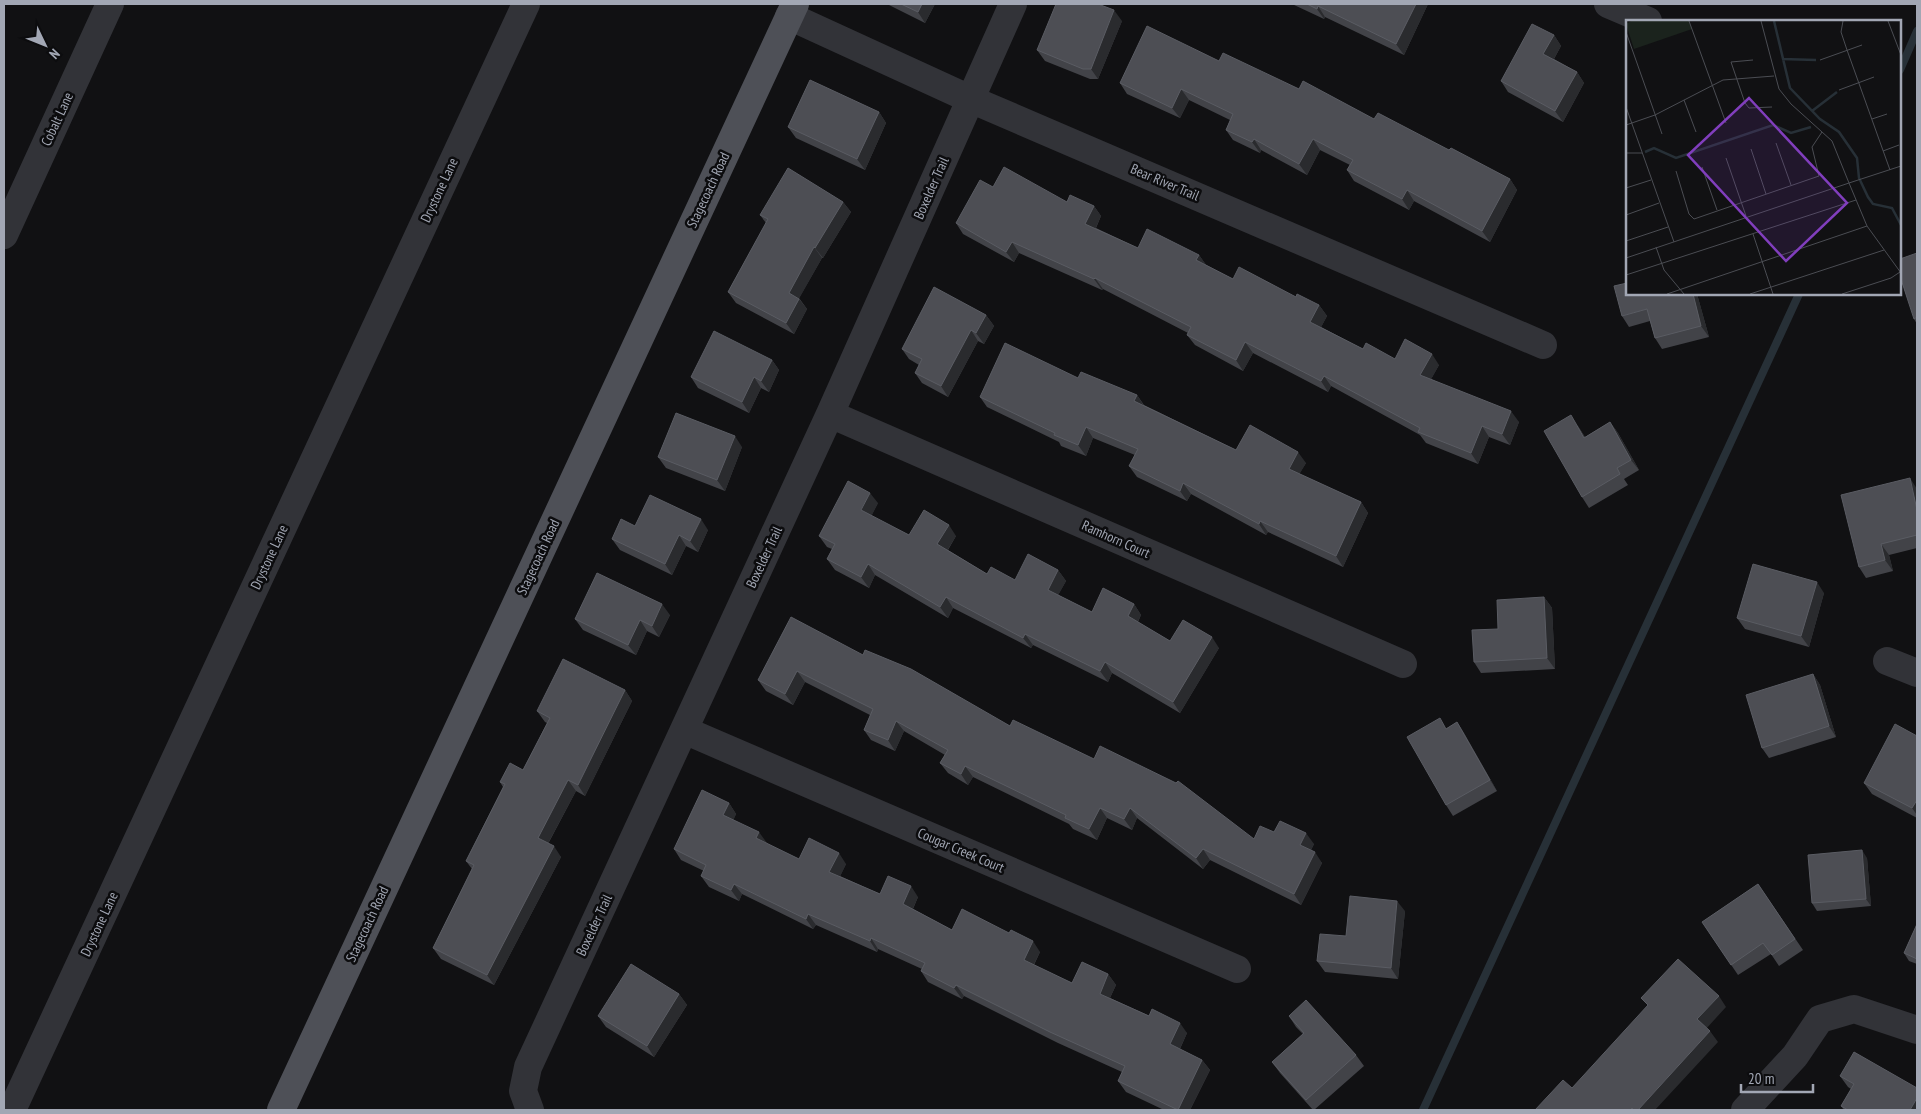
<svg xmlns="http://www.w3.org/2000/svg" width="1921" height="1114" viewBox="0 0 1921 1114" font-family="'PT Sans Narrow',sans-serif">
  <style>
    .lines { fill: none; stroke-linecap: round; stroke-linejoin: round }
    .stream { stroke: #273037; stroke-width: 8 }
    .minor { stroke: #323338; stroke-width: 28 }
    .major { stroke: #4e5057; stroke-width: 28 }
    .wall { fill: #424348 }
    .shaded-wall { fill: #2a2b2e }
    .building { fill: #4d4e54; stroke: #5a5c63 }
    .labels { text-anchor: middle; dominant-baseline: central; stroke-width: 5; stroke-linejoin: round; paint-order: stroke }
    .street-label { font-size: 14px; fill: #a2a7b4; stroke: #0c0c0e }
    .inset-river { fill: none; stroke: #273037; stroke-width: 2.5 }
    .inset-road { fill: none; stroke: #4b4d53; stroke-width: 1 }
    .view { fill: #813ebd; fill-opacity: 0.15; stroke: #813ebd; stroke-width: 2.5 }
    .inset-edge { fill: none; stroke: #a2a7b4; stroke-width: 2.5 }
  </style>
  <rect width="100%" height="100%" fill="#111113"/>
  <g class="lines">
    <path class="stream" d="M1900,70L1917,31
      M1423,1110L1799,294"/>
    <path class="minor" d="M1608,4L1648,21
      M789,16L970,99L1543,345
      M4,235L110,4
      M830,414L1403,664
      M1887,661L1917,673
      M684,730L1237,969
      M12,1110L526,4
      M530,1110L523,1091L528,1067L830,414L1013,4
      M1745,1110L1795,1056L1820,1019L1854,1009L1917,1030"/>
    <path class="major" d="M281,1110L795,4"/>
  </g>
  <path class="wall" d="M887,4H935L925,23Z
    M1292,4H1428L1404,55L1325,17L1324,19Z
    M1122,21L1098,79H1090L1045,61L1037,50Z
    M1554,35L1561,46L1554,59L1577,72L1584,83L1563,122L1508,92L1501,81Z
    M1219,61L1299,89L1374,119L1449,150L1510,179L1517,190L1490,242L1414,201L1409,210L1354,181L1347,170L1350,165L1320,150L1307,175L1261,150L1260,153L1233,140L1226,130L1230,120L1189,100L1180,118L1127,94L1120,83Z
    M879,112L886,123L865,170L796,138L788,127Z
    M993,187L1067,202L1094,206L1101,216L1096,228L1138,248L1199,255L1206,265L1233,279L1296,297L1319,305L1327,316L1321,327L1363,349L1395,359L1439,365L1431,379L1519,422L1510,445L1489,437L1478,464L1426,443L1420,435L1331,386L1328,392L1253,353L1243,371L1195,345L1187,335L1188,333L1103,289L1102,290L1019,253L1014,262L963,234L956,223Z
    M843,202L851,212L823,258H822L799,298L807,309L794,334L736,303L728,292L766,223L760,215Z
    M1917,253V324L1914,319Z
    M1697,294L1709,337L1662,349L1655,338L1650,321L1629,327L1622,316Z
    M986,315L994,326L984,344L978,341L948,397L922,383L915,373L919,365L909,359L902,349Z
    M772,360L779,370L769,392L761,388L749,413L698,388L691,377Z
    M1078,378L1137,395L1144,405L1236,450L1306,463L1299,474L1361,502L1368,513L1343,567L1268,532L1266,535L1191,494L1187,501L1137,477L1129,466L1135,455L1093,438L1086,456L1061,446L1059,442L987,407L980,397Z
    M1610,422L1618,433L1639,470L1624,479L1628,485L1589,508L1582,497L1578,426L1585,437Z
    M742,447L725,491L666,468L658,457Z
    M1917,489V548L1889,555L1893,571L1866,578L1859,567Z
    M878,503L871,516L909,535L956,536L948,550L987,574L1015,580L1058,570L1066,581L1058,595L1092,612L1134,604L1141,615L1138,622L1170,641L1219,648L1180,713L1112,673L1108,682L1033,645L1031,648L953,608L948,618L875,575L869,588L835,570L827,559L832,549L827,547L819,536Z
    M635,526L708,530L698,552L686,546L672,575L620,550L612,539Z
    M1824,593L1809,647L1745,629L1737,618Z
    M1544,597L1552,608L1555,669L1481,673L1474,662L1498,629Z
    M670,615L659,637L647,631L636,655L583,630L575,619Z
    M863,655L1010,726L1254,839L1274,832L1314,844L1311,850L1322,863L1301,905L1210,860L1203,869L1137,818L1132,830L1107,818L1097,840L1073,829L1069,824L973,777L968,785L948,773L940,763L945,755L904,731L895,751L871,740L864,730L870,715L805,682L793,705L766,691L758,680Z
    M1813,674L1820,685L1836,737L1769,758L1762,748Z
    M625,690L632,701L585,796L576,791L548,844L561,857L494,985L441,959L433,948L472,869L466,861L503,787L500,782L523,770L547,723L545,722L537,711Z
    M1457,722L1464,733L1497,791L1453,816L1446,805L1447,728Z
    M1917,736V818L1872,794L1864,783Z
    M729,803L736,814L733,820L766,843L799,859L846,864L840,876L880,894L918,897L913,909L952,930L1040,952L1034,965L1072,983L1108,974L1116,985L1110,998L1187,1033L1180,1049L1202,1060L1210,1070L1190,1110H1164L1126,1092L1118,1081L1122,1072L1058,1043L964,996L962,999L928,982L921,971L922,969L878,949L877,952L816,925L813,929L742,894L739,901L709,887L701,876L704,871L681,860L674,849Z
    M1867,858L1871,906L1817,911L1812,903Z
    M1758,884L1803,950L1779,966L1771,954L1738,975L1702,922Z
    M1405,911L1398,979L1325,972L1317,961L1346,936Z
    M1917,924V964L1909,961L1904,953Z
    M679,994L687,1005L654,1057L606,1027L598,1016Z
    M1289,1016L1356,1055L1364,1066L1314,1110H1313L1280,1073L1272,1062L1303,1034L1296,1027Z
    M1840,1076L1917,1110H1844L1841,1106L1851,1089L1848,1087Z"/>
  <path class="shaded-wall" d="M922,4H935L925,23L918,12Z
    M1416,4H1428L1404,55L1396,44Z
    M1318,6L1325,17L1324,19L1317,9Z
    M1114,10L1122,21L1098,79L1091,69Z
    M1554,35L1561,46L1551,64L1543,54Z
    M1577,72L1584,83L1563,122L1555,111Z
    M1181,89L1189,100L1180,118L1172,108Z
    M879,112L886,123L865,170L857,159Z
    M1254,139L1261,150L1260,153L1252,142Z
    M1313,139L1320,150L1307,175L1299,164Z
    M1510,179L1517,190L1490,242L1482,231Z
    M1407,190L1414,201L1409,210L1402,199Z
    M843,202L851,212L823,258L815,248Z
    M1094,206L1101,216L1093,234L1085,224Z
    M1012,242L1019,253L1014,262L1006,252Z
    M814,247L822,258L796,304L789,293Z
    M1199,255L1207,266L1196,260Z
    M1095,278L1103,289L1102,290L1094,279Z
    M1693,294H1697L1709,337L1701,326Z
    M799,299L807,309L794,334L786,323Z
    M1319,305L1327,316L1318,333L1310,322Z
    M986,315L994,326L984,344L976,333Z
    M971,330L978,341L948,397L941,386Z
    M1245,342L1253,353L1243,371L1236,360Z
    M1432,354L1439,365L1428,385L1420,375Z
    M772,360L779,370L769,392L761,381Z
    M1324,376L1331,386L1328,392L1321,381Z
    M754,377L761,388L749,413L742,402Z
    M1137,395L1144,406L1134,401Z
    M1511,411L1519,422L1510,445L1502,434Z
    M1571,415L1578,426L1591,448L1584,438Z
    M1610,422L1618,433L1639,470L1631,460Z
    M1482,426L1489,437L1478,464L1471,453Z
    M1086,427L1093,438L1086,456L1078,445Z
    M735,436L742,447L725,491L717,480Z
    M1298,452L1306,463L1296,480L1289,469Z
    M1910,478L1917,489V510Z
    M1183,483L1191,494L1187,501L1180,491Z
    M870,493L878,503L869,521L861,510Z
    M1361,502L1368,513L1343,567L1336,556Z
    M701,519L708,530L698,552L690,541Z
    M1260,521L1268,532L1266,535L1259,524Z
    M949,525L956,536L945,554L937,544Z
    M679,535L686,546L672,575L665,564Z
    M1881,544L1889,555L1893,571L1885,560Z
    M868,564L875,575L869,588L861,577Z
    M1058,570L1066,581L1055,601L1048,590Z
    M1817,582L1824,593L1809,647L1801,636Z
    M946,597L953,608L948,618L940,607Z
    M1544,597L1552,608L1555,669L1547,658Z
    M662,604L670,615L659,637L652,626Z
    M1134,604L1141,615L1135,627L1128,616Z
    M640,620L647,631L636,655L628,645Z
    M1025,634L1033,645L1031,648L1023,638Z
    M1212,637L1219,648L1180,713L1173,702Z
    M1105,662L1112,673L1108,682L1100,671Z
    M797,671L805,682L793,705L785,694Z
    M1813,674L1820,685L1836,737L1829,726Z
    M625,690L632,701L585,796L578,785Z
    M896,721L904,731L895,751L888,740Z
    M1457,722L1464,733L1497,791L1490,780Z
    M965,766L973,777L968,785L961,774Z
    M568,780L576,791L545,849L538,838Z
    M1917,800V815L1912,808Z
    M729,803L736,814L731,826L723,815Z
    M1100,808L1107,818L1097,840L1089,829Z
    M1130,808L1137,818L1132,830L1124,819Z
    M759,832L767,843L764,849L756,838Z
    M1306,833L1314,844L1308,856L1300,845Z
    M554,846L561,857L494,985L487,975Z
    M1203,849L1210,860L1203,869L1196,858Z
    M1862,850L1867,858L1871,906L1866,899Z
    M1315,852L1322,863L1301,905L1294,894Z
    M839,853L846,864L837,883L829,872Z
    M734,884L742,894L739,901L731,890Z
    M911,886L918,897L910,915L903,904Z
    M1397,901L1405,911L1398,979L1391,968Z
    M808,914L816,925L813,929L806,919Z
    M871,938L878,949L877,952L870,941Z
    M1033,941L1040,952L1031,970L1024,960Z
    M1108,974L1116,985L1107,1004L1100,994Z
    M956,985L964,996L962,999L954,988Z
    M679,994L687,1005L654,1057L647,1046Z
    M1719,996L1726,1007L1705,1030L1697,1019Z
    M1180,1023L1187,1033L1177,1055L1170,1044Z
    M1710,1031L1718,1042L1655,1110H1638Z
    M1202,1060L1210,1070L1190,1110H1178Z
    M1917,1098V1110H1910Z"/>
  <path class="building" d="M901,4H922L918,12Z
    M1056,4H1098L1114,10L1091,69H1083L1037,50Z
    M1307,4H1416L1396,44L1318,6L1317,9Z
    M1532,24L1554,35L1543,54L1577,72L1555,111L1501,81Z
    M1147,26L1219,61L1223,53L1299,89L1303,81L1374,119L1378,113L1449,150L1451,148L1510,179L1482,231L1407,190L1402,199L1347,170L1353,160L1313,139L1299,164L1254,139L1252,142L1226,130L1233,114L1181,89L1172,108L1120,83Z
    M810,80L879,112L857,159L788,127Z
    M1004,167L1067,202L1070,195L1094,206L1085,224L1138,248L1147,229L1199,255L1196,260L1233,279L1239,267L1296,297L1297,294L1319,305L1310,322L1363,349L1366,343L1395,359L1405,339L1432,354L1420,375L1511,411L1502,434L1482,426L1471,453L1418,432L1420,428L1324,376L1321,381L1245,342L1236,360L1187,335L1191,327L1095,278L1094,279L1012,242L1006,252L956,223L980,180L993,187Z
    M788,168L843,202L815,248L814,247L789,293L799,299L786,323L728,292L768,219L760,215Z
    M1917,253V317L1914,319L1900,276V259Z
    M1627,283V294H1693L1701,326L1655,338L1647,309L1622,316L1614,286Z
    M934,287L986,315L976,333L971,330L941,386L915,373L922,359L902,349Z
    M714,331L772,360L761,381L754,377L742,402L691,377Z
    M1005,343L1078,378L1081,372L1137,395L1134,401L1236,450L1250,425L1298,452L1289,469L1361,502L1336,556L1260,521L1259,524L1183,483L1180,491L1129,466L1138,449L1086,427L1078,445L1054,435L1055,433L980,397Z
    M676,413L735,436L717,480L658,457Z
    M1571,415L1584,438L1610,422L1631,460L1617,468L1620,474L1582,497L1544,431Z
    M1910,478L1917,510V535L1881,544L1885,560L1859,567L1841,495Z
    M848,481L870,493L861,510L909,535L924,510L949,525L937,544L987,574L991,567L1015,580L1028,554L1058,570L1048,590L1092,612L1103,588L1134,604L1128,616L1170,641L1183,620L1212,637L1173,702L1105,662L1100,671L1025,634L1023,638L946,597L940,607L868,564L861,577L827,559L835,544L819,536Z
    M650,495L701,519L690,541L679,535L665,564L612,539L621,519L635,526Z
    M1753,564L1817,582L1801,636L1737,618Z
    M597,573L662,604L652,626L640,620L628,645L575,619Z
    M1544,597L1547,658L1474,662L1472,630L1498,629L1497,600Z
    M791,617L863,655L865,650L911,669L1010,726L1013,720L1094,759L1100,746L1176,783L1178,781L1254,839L1260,826L1274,832L1280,821L1306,833L1300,845L1315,852L1294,894L1203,849L1196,858L1130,808L1124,819L1100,808L1089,829L1065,818L1066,815L965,766L961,774L940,763L948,750L896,721L888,740L864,730L873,709L797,671L785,694L758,680Z
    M563,659L625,690L578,785L568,780L538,838L554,846L487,975L433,948L474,865L466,861L505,784L500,782L510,763L523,770L550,718L537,711Z
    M1813,674L1829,726L1762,748L1746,695Z
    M1440,718L1446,729L1457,722L1490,780L1446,805L1407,737Z
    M1895,724L1917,736V800L1912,808L1864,783Z
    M702,790L729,803L723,815L759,832L756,838L799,859L809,838L839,853L829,872L880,894L888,876L911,886L903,904L952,930L962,909L1009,933L1011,930L1033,941L1024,960L1072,983L1082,962L1108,974L1100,994L1149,1016L1152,1009L1180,1023L1170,1044L1202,1060L1178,1110L1118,1081L1125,1066L1050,1032L956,985L954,988L921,971L925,963L871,938L870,941L808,914L806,919L734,884L731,890L701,876L706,865L674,849Z
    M1862,850L1866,899L1812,903L1808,855Z
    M1758,884L1795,939L1772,955L1763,943L1731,965L1702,922Z
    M1350,896L1397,901L1391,968L1317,961L1320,934L1346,936Z
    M1917,924V959L1904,953Z
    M1678,959L1719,996L1697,1019L1710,1031L1638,1110H1634L1632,1108L1630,1110H1535L1563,1080L1572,1088L1648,1005L1641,998Z
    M631,964L679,994L647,1046L598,1016Z
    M1306,1000L1356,1055L1306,1100L1272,1062L1304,1033L1289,1016Z
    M1854,1052L1917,1088V1098L1910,1110H1848L1841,1106L1854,1084L1840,1076Z"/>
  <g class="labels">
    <g class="street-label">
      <text transform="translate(57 119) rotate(-65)">Cobalt Lane</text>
      <text transform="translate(1165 182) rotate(23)">Bear River Trail</text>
      <text transform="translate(931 188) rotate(-66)">Boxelder Trail</text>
      <text transform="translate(439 190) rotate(-65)">Drystone Lane</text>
      <text transform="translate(708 190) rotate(-65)">Stagecoach Road</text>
      <text transform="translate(1116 539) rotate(24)">Ramhorn Court</text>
      <text transform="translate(269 557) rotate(-65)">Drystone Lane</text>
      <text transform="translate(538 557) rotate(-65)">Stagecoach Road</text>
      <text transform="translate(764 557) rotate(-65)">Boxelder Trail</text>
      <text transform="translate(961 850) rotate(23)">Cougar Creek Court</text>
      <text transform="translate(99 924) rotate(-65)">Drystone Lane</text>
      <text transform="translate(367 924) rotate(-65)">Stagecoach Road</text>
      <text transform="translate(594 925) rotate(-65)">Boxelder Trail</text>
    </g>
  </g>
  <g transform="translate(1626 20)">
    <rect width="275" height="275" fill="#111113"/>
    <path d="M5,1H63L66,9L8,29L0,4Z" fill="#1b231d"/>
    <path class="inset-river" d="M148,1L164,68L194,99L213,112L231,138L233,158L242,177L247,184L266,188L275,205M156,39L190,40M186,91L211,72M19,132L28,128L50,138L147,105L165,113L185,107"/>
    <path class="inset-road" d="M63,1L100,103M217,1L215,12L221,30L264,150M262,1L275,35M0,12L36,114M127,40L105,42L119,83L123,88L146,87M194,40L236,25M213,70L248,57M58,80L70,112M0,87L48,222M246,99L261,94M0,105L29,95L97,60L148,56M150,123L165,165M125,129L140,174M257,131L273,125M0,133H16M100,138L120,196M275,146L223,163L241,206L275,253M76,147L91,190M50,151L63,194L68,199L193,156L186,127L196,112M0,168L25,160M0,195L33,183M127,214L147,274M0,221L42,207M30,227L38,250L58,274M0,238L223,163L206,121L165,84L153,69L135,1M0,255L230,180M41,274L241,206M124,274L258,230M216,274L265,258L274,252"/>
    <path class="view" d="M123,78L221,183L160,241L62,135Z"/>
    <rect width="275" height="275" class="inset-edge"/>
  </g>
  <rect width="1921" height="1114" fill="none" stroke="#a2a7b4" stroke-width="10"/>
  <g transform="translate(45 45) rotate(133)" stroke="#0c0c0e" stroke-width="4" paint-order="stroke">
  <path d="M0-4L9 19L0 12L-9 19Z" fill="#a2a7b4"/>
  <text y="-8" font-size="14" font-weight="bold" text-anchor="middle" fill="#a2a7b4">N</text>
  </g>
  <path d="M1741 1084v8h72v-8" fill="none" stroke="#a2a7b4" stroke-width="2.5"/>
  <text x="1748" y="1084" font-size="15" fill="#a2a7b4" stroke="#0c0c0e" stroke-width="4" paint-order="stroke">20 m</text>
</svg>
